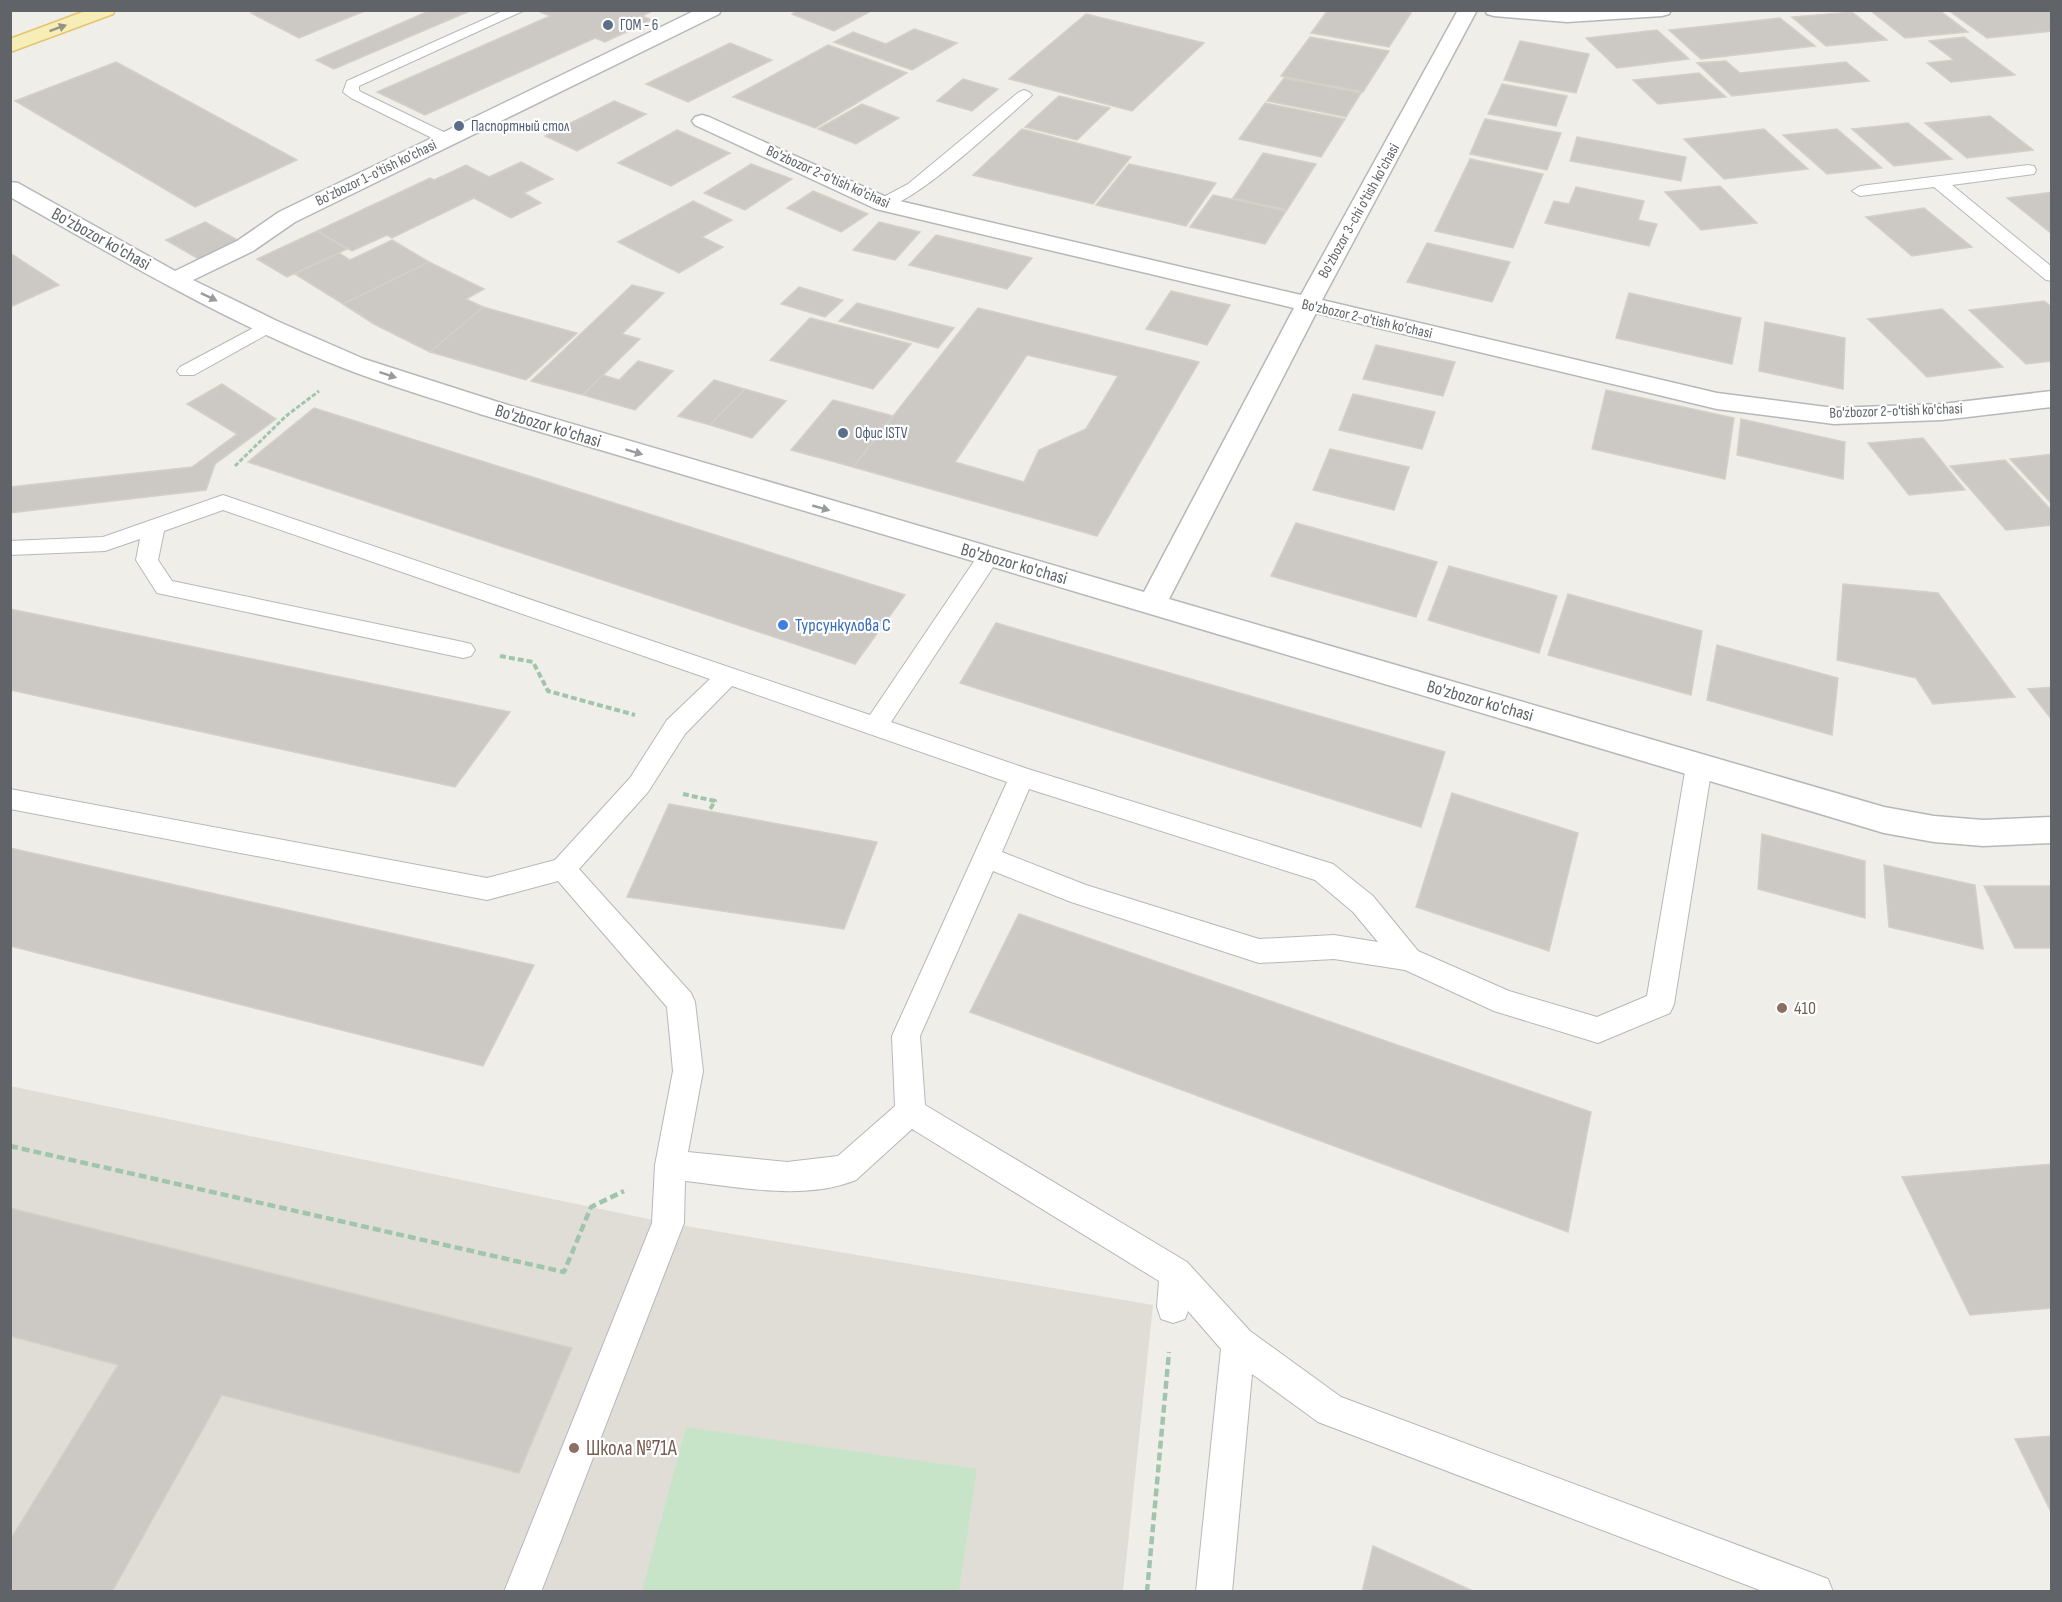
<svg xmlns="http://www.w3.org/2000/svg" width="2062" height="1602" viewBox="0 0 2062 1602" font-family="'Sofia Sans Condensed',sans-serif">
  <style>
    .education { fill: #e0ddd7 }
    .green { fill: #c8e4c8 }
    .building { fill: #ccc9c5; stroke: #d4d0c7; stroke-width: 1.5; fill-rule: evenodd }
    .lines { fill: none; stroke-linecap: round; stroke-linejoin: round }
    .lane-casing { stroke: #b5b8bb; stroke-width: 2 }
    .street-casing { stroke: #b5b8bb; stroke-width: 3 }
    .primary-casing { stroke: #e4c46d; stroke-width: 3 }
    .path-far2 { stroke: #a1c5ac; stroke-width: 3; stroke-dasharray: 4.5 2; stroke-linecap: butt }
    .path-far1 { stroke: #a1c5ac; stroke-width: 4; stroke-dasharray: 6 3; stroke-linecap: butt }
    .path { stroke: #a1c5ac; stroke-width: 4.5; stroke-dasharray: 8 4; stroke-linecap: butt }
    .lane { fill: #fff; fill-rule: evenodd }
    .street { fill: #fff; fill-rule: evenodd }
    .primary { fill: #f7edb6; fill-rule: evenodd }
    .oneway { fill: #959383 }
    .oneway2 { fill: #989a9c }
    .service-dot { fill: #5c6f8a; stroke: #fff; stroke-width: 2 }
    .shop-dot { fill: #3f7fe0; stroke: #fff; stroke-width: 2 }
    .education-dot { fill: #8d6e63; stroke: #fff; stroke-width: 2 }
    .labels { text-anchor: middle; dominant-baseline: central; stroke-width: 4.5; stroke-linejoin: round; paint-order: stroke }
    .far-service-label { font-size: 15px; fill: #4e5e75; stroke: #fff; text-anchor: start }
    .far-street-label { font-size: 15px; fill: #606367; stroke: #fff }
    .street-label { font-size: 18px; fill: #606367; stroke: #fff }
    .shop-label { font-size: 18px; fill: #366cbe; stroke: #fff; text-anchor: start }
    .education-label { font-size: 18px; fill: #785e54; stroke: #fff; text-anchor: start }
    .near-education-label { font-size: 21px; fill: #785e54; stroke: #fff; text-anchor: start }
  </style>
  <rect width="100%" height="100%" fill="#f0eee9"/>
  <path class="education" d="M10,1086L668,1223L1153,1305L1123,1591H11Z"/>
  <path class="green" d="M686,1427L977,1469L959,1591H642Z"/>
  <path class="building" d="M258,10H367L299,38L251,13Z
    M431,10H472L334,69L316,60Z
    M540,10H654L642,16L652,20L605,42L595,38L425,115L377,92L550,16L538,11Z
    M798,10H869L871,11L834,31L792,14Z
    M1328,10H1403L1411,13L1389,47L1311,33Z
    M1939,10L1968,32L1905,38L1871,11Z
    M1948,10H2052V31L1987,38Z
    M1852,12L1887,40L1826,46L1792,17Z
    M1086,14L1204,43L1132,111L1009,79Z
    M1780,18L1815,46L1701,59L1669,30Z
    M914,29L957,43L912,70L834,42L853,32L886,44Z
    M1657,30L1689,59L1617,68L1586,38Z
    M1310,37L1389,51L1363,92L1281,76Z
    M1964,37L2015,75L1951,82L1927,63L1954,60L1929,41Z
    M1520,41L1589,54L1576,93L1504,80Z
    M730,43L772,60L688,102L646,84Z
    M828,45L907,73L815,128L733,97Z
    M1726,61L1740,73L1846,62L1869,81L1732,96L1697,63Z
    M116,62L297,160L195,207L15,101Z
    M1699,73L1726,97L1658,104L1633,80Z
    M1284,78L1361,93L1346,117L1267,101Z
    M963,79L998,89L972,111L937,101Z
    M1502,84L1567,96L1556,126L1488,114Z
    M1059,96L1110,108L1077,140L1025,127Z
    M614,101L646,114L577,151L545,136Z
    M1265,103L1345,119L1321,157L1239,139Z
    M862,104L899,118L856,144L818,129Z
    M1990,116L2033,150L1967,158L1925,123Z
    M1485,119L1561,133L1547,170L1470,154Z
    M1908,123L1952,159L1894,166L1852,129Z
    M1022,129L1131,157L1093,204L973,175Z
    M1764,129L1808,169L1724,179L1684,139Z
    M1837,129L1882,168L1827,174L1783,135Z
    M677,130L730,153L671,186L618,163Z
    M1577,137L1686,157L1681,181L1570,161Z
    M1263,153L1316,164L1287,210L1233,198Z
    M1470,159L1543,174L1513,248L1435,231Z
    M521,162L553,179L524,193L541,203L511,218L474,198L392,238L387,235L352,251L317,231L430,178L434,180L466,165L489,177Z
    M751,164L792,179L745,210L704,193Z
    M1129,164L1216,183L1186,226L1096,205Z
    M1720,186L1757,223L1701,230L1665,192Z
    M1576,187L1644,201L1638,220L1657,224L1649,246L1545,223L1554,201L1569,204Z
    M813,191L868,214L841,232L787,208Z
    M2052,192V234L2007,198Z
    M1213,195L1286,211L1265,244L1190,227Z
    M693,201L732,220L702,237L723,247L679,273L618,242Z
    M1924,208L1972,247L1912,256L1866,217Z
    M205,222L241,242L202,261L166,240Z
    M879,222L920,232L895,260L853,250Z
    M317,231L347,249L287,277L257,259Z
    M936,235L1032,258L1007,289L909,265Z
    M392,240L429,262L343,304L295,274L339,253L350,260Z
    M1427,243L1510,262L1492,302L1407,282Z
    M10,253L59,285L10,307Z
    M429,262L484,289L466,299L483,307L430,352L374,324L343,304Z
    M632,285L664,293L622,334L640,339L583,395L531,381Z
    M799,287L843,300L825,317L781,304Z
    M1171,291L1230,305L1207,345L1146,329Z
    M1629,293L1741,318L1732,364L1616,338Z
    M2044,301L2052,307V361L2026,364L1969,310Z
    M857,303L954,328L938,348L839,321Z
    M483,307L577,333L526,380L430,352Z
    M978,308L1199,362L1097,536L853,467ZM1027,355L1118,376L1086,429L1039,450L1024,482L955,462Z
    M1942,309L2003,367L1927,377L1868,319Z
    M810,318L911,344L873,389L770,360Z
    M1765,322L1845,338L1843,389L1759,371Z
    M1376,345L1455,362L1443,396L1363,379Z
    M638,361L673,371L635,410L583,395L603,375L619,380Z
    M714,380L745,389L710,425L678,416Z
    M222,384L276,419L215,464L206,490L10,513V487L192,467L237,434L187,404Z
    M745,389L786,401L752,438L710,425Z
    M1606,390L1734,418L1725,479L1592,449Z
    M1353,394L1435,412L1422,449L1339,430Z
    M833,400L893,416L853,467L791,450Z
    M314,408L905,595L855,664L248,462Z
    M1741,419L1845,442L1843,479L1737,455Z
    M1923,438L1965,490L1909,495L1868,443Z
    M1330,449L1409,467L1394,510L1313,490Z
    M2052,454V504L2010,459Z
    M2005,460L2052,511V525L2006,530L1950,466Z
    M1296,523L1437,562L1416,617L1271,576Z
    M1449,566L1557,596L1539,653L1428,620Z
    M1843,584L1938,593L2015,697L1933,704L1916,678L1837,660Z
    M1568,594L1702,631L1691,695L1548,655Z
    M10,609L510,712L455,787L10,690Z
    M996,623L1445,752L1421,827L960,683Z
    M1717,645L1838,678L1832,735L1707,700Z
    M2052,687V720L2028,689Z
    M1452,793L1578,833L1549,951L1416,907Z
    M669,804L877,842L844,929L627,897Z
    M1762,834L1865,861V918L1758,889Z
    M10,848L534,965L483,1066L10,946Z
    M1884,865L1975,885L1983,949L1889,927Z
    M1984,886H2052V948H2015Z
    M1019,914L1591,1112L1568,1232L970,1012Z
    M2052,1164V1308L1970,1315L1902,1177Z
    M10,1208L572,1348L519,1473L222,1395L112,1592H10V1540L118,1365L10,1336Z
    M2052,1436V1514L2015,1439Z
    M1373,1546L1475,1592H1362Z"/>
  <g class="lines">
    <g class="lane-casing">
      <path id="lane" d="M505,10H525L359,86V90L361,92L452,136L454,139L452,142H440L351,98L343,92L347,81Z
        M1024,90L1029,92L1032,95L1029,98C1005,119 905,214 878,208L875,204L878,200L908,184L1019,92Z
        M2028,165L2034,166L2036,170L2034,174L1952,185L2052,267V281L2046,280L1934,187L1860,196L1852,191L1860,186Z
        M268,320L275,322L277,326L275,330L194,375H180L177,371L180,367Z
        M223,495L870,715L981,551L989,548L997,551L1000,556L997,561L891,722L1028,769L1333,864L1373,896L1418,951L1509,991L1597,1017L1647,996L1686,766L1690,759L1699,756L1708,759L1712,766L1674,1004L1670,1013L1598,1043L1494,1011L1405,970L1334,959L1259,963L1071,902L993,871L920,1036L925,1105L1187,1262L1250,1331L1341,1397L1815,1574L1828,1579L1833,1592H1765L1318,1422L1252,1374L1232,1592H1196L1221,1349L1188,1311L1185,1319L1173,1323L1161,1319L1157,1307L1159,1281L912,1129L856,1180C804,1201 739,1187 685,1181L684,1223L541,1592H504L652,1223L655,1165L673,1071L667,1007L558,881L487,900L10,809V789L487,878L555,860L630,778L667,720L710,679L223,510L164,531L158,560L172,581L463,642L471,644L475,650L471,656L463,658L157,593L136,560L140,539L105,551L10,555V541L103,537ZM732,686L1007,782L892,1036L895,1106L838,1156L787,1162L688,1152L703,1071L695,1002L691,993L579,869L648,792L685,734ZM1029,789L1315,880L1353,912L1378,942L1334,935L1259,939L1086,885L1002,852Z"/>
    </g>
    <g class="street-casing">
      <path id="street" d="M696,10H721L719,14L295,222L253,251L193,280L277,321L364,359L498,402L1144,592L1294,308L876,209L695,125L692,121L695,117L702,115L709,117L891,199L1301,295L1458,10H1477L1322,300L1717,393L1834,408L1942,404L2052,391V407L1942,420L1834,424L1717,409L1316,313L1169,599L1884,807L1934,816L1983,820L2052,817V843L1983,846L1934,842L1884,833L480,414C435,399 390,386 346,369C229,324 120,259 10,197V182L18,183L175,271L237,241L279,212Z
        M1485,10H1671L1669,14L1662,16L1567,22L1494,16L1487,14Z"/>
    </g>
    <g class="primary-casing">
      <path id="primary" d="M88,10H115L113,14L10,52V39Z"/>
    </g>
    <path class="path-far2" d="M235,466L286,416L319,391"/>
    <path class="path-far1" d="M500,656L533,662L548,691L635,715
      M683,794L715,801L709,811"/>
    <path class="path" d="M10,1146L564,1272L591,1207L624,1191
      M1147,1592L1169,1352"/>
    <use href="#lane" class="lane"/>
    <use href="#street" class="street"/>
    <use href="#primary" class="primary"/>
  </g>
  <defs><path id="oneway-solid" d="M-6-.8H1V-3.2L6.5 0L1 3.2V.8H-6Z" transform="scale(1.5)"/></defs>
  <use class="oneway" href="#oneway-solid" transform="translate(58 28) rotate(-20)"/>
  <g class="oneway2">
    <use href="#oneway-solid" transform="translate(209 297) rotate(26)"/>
    <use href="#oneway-solid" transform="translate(388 375) rotate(18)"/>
    <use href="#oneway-solid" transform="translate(634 452) rotate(17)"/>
    <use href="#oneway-solid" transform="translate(821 508) rotate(16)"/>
  </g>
  <g class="service-dot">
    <circle cx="608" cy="25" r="6"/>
    <circle cx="459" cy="126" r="6"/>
    <circle cx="843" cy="433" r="6"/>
  </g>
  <circle class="shop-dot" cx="783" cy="625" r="6"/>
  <g class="education-dot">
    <circle cx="1782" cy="1008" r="6"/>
    <circle cx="574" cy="1448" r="6"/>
  </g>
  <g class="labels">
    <g class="far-service-label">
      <text x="620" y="25">ГОМ - 6</text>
      <text x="471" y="126">Паспортный стол</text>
      <text x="855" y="433">Офис ISTV</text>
    </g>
    <g class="far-street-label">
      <text transform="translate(376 173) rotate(-26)">Bo'zbozor 1-o'tish ko'chasi</text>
      <text transform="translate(828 177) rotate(24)">Bo'zbozor 2-o'tish ko'chasi</text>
      <text transform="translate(1359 211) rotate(-61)">Bo'zbozor 3-chi o'tish ko'chasi</text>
      <text transform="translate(1367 319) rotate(13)">Bo'zbozor 2-o'tish ko'chasi</text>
      <text transform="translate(1896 411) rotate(-2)">Bo'zbozor 2-o'tish ko'chasi</text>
    </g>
    <g class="street-label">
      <text transform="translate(101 239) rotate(29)">Bo'zbozor ko'chasi</text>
      <text transform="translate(548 426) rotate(17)">Bo'zbozor ko'chasi</text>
      <text transform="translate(1014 564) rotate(16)">Bo'zbozor ko'chasi</text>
      <text transform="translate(1480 701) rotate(16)">Bo'zbozor ko'chasi</text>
    </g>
    <g class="shop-label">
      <text x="795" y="625">Турсункулова С</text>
    </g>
    <g class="education-label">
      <text x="1794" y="1008">410</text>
    </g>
    <g class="near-education-label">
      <text x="586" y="1448">Школа №71А</text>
    </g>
  </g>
  <rect width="2062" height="1602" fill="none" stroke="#606367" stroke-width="24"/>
</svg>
